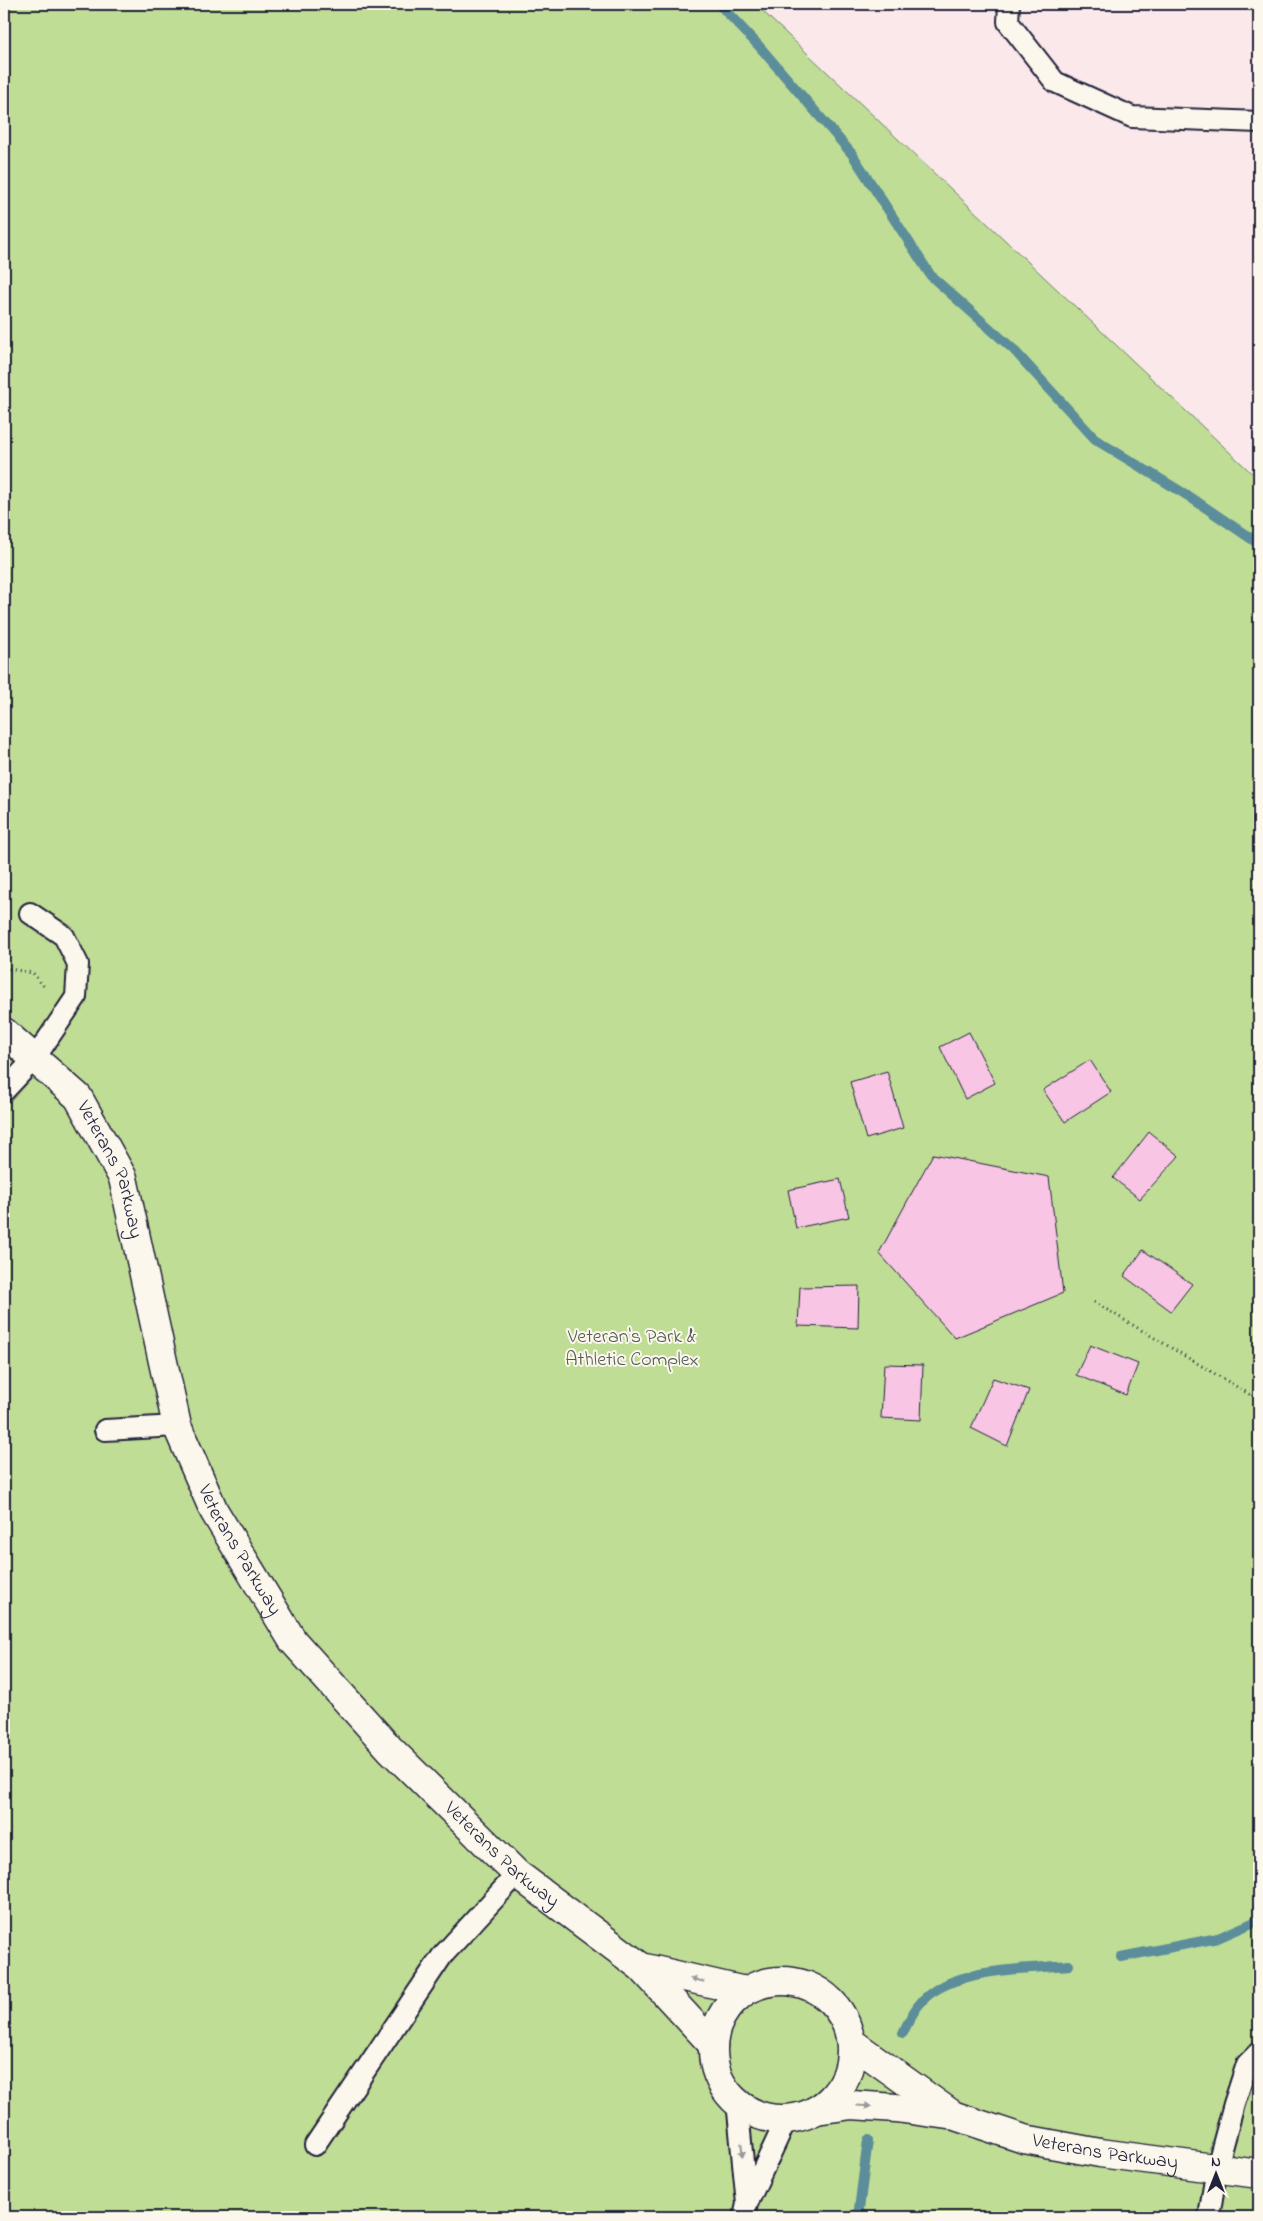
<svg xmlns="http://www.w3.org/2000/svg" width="1263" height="2221" viewBox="0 0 1263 2221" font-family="'Indie Flower',sans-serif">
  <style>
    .green { fill: #bfdd95; stroke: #708068 }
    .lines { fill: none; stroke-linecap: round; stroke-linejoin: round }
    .stream { stroke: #5c8d9a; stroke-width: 10 }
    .building { fill: #f8c5e4; stroke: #22223b }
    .service-casing { stroke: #22223b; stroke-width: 24 }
    .minor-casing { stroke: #22223b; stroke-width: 31 }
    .path { stroke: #22223b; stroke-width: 3; stroke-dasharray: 1 4; stroke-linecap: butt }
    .service { stroke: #fbf7ec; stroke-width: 20 }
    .minor { stroke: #fbf7ec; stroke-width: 28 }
    .oneway { fill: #99979c }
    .labels { text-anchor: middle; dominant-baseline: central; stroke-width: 4; stroke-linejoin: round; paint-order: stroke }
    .street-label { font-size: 20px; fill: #22223b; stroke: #fbf7ec }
    .park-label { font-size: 20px; fill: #515a56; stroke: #fbf7ec }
  </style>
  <rect width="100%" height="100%" fill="#fae8ea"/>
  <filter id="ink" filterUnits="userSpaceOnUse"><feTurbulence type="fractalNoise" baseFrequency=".02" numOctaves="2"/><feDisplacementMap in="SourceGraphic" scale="10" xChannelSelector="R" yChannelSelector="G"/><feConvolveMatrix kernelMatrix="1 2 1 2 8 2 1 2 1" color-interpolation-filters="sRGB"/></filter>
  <g filter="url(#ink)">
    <path class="green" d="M4,4H755L1259,480V2217H4Z"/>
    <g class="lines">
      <path class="stream" d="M719,4L759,46L852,154L931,276L1013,349L1096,440L1190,497L1259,544
        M1121,1957L1218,1938L1259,1920
        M903,2033C910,2018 917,2003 931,1993C966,1968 1027,1969 1069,1965
        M858,2217L868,2140"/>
    </g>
    <path class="building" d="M969,1032L995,1083L965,1099L940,1047Z
      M1090,1060L1111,1092L1065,1122L1043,1090Z
      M887,1071L903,1128L866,1139L850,1082Z
      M1149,1132L1179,1156L1140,1199L1113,1178Z
      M933,1154L1049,1177L1063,1293L955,1338L879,1253Z
      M840,1179L849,1217L796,1228L788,1190Z
      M1143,1250L1192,1284L1171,1311L1124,1276Z
      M859,1286L858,1328L798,1326L800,1287Z
      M1090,1345L1138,1364L1126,1395L1076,1375Z
      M884,1364L923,1365L921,1420L881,1418Z
      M993,1378L1029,1390L1007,1446L971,1428Z"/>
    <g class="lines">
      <g class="service-casing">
        <path id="service" d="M1009,4L1008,22L1055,82L1132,117L1259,122
          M4,1091L35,1058L76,997L78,964L64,936L30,913
          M105,1430L177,1426
          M737,2101L747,2204
          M315,2145L442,1956L517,1874
          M744,2217L747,2204L787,2118
          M1209,2217L1217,2167L1234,2104L1247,2064L1259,2052"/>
      </g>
      <g class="minor-casing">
        <g id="minor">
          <path id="s1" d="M4,1032L78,1097L123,1178L177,1426L214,1511L293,1641L390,1749L517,1874L641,1967L713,2045"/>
          <path d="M641,1967L745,1991"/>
          <circle cx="782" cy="2050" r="69"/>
          <path d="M851,2042L950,2113"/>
          <path id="s2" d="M816,2110L852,2105L896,2108L955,2116L1024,2139L1100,2153L1259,2174"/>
        </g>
      </g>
      <path class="path" d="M4,968L33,973L46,989
        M1094,1302L1259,1400"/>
      <use href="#service" class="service"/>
      <use href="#minor" class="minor"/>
    </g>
    <defs><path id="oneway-solid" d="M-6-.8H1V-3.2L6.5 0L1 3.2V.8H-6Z" transform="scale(1.25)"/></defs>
    <g class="oneway">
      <use href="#oneway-solid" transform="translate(697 1980) rotate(-167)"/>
      <use href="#oneway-solid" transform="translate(864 2106) rotate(4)"/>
      <use href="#oneway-solid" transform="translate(742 2150) rotate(84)"/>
    </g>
  </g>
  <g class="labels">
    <g class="street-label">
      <text stroke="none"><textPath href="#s1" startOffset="179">Veterans Parkway</textPath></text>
      <text stroke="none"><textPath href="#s1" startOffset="584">Veterans Parkway</textPath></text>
      <text stroke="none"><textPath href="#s1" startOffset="989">Veterans Parkway</textPath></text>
      <text stroke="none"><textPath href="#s2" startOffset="295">Veterans Parkway</textPath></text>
    </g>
    <g class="park-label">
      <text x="632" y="1337">Veteran's Park &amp;<tspan x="632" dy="23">Athletic Complex</tspan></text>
    </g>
  </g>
  <rect width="1263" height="2221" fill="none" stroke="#fbf7ec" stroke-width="20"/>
  <rect x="10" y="10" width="1243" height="2201" fill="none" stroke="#22223b" stroke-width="2" filter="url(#ink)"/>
  <g transform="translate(1216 2174)" stroke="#fbf7ec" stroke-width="4" paint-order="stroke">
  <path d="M0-4L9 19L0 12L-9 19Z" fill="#22223b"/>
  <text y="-8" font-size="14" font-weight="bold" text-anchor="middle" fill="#22223b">N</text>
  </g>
</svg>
